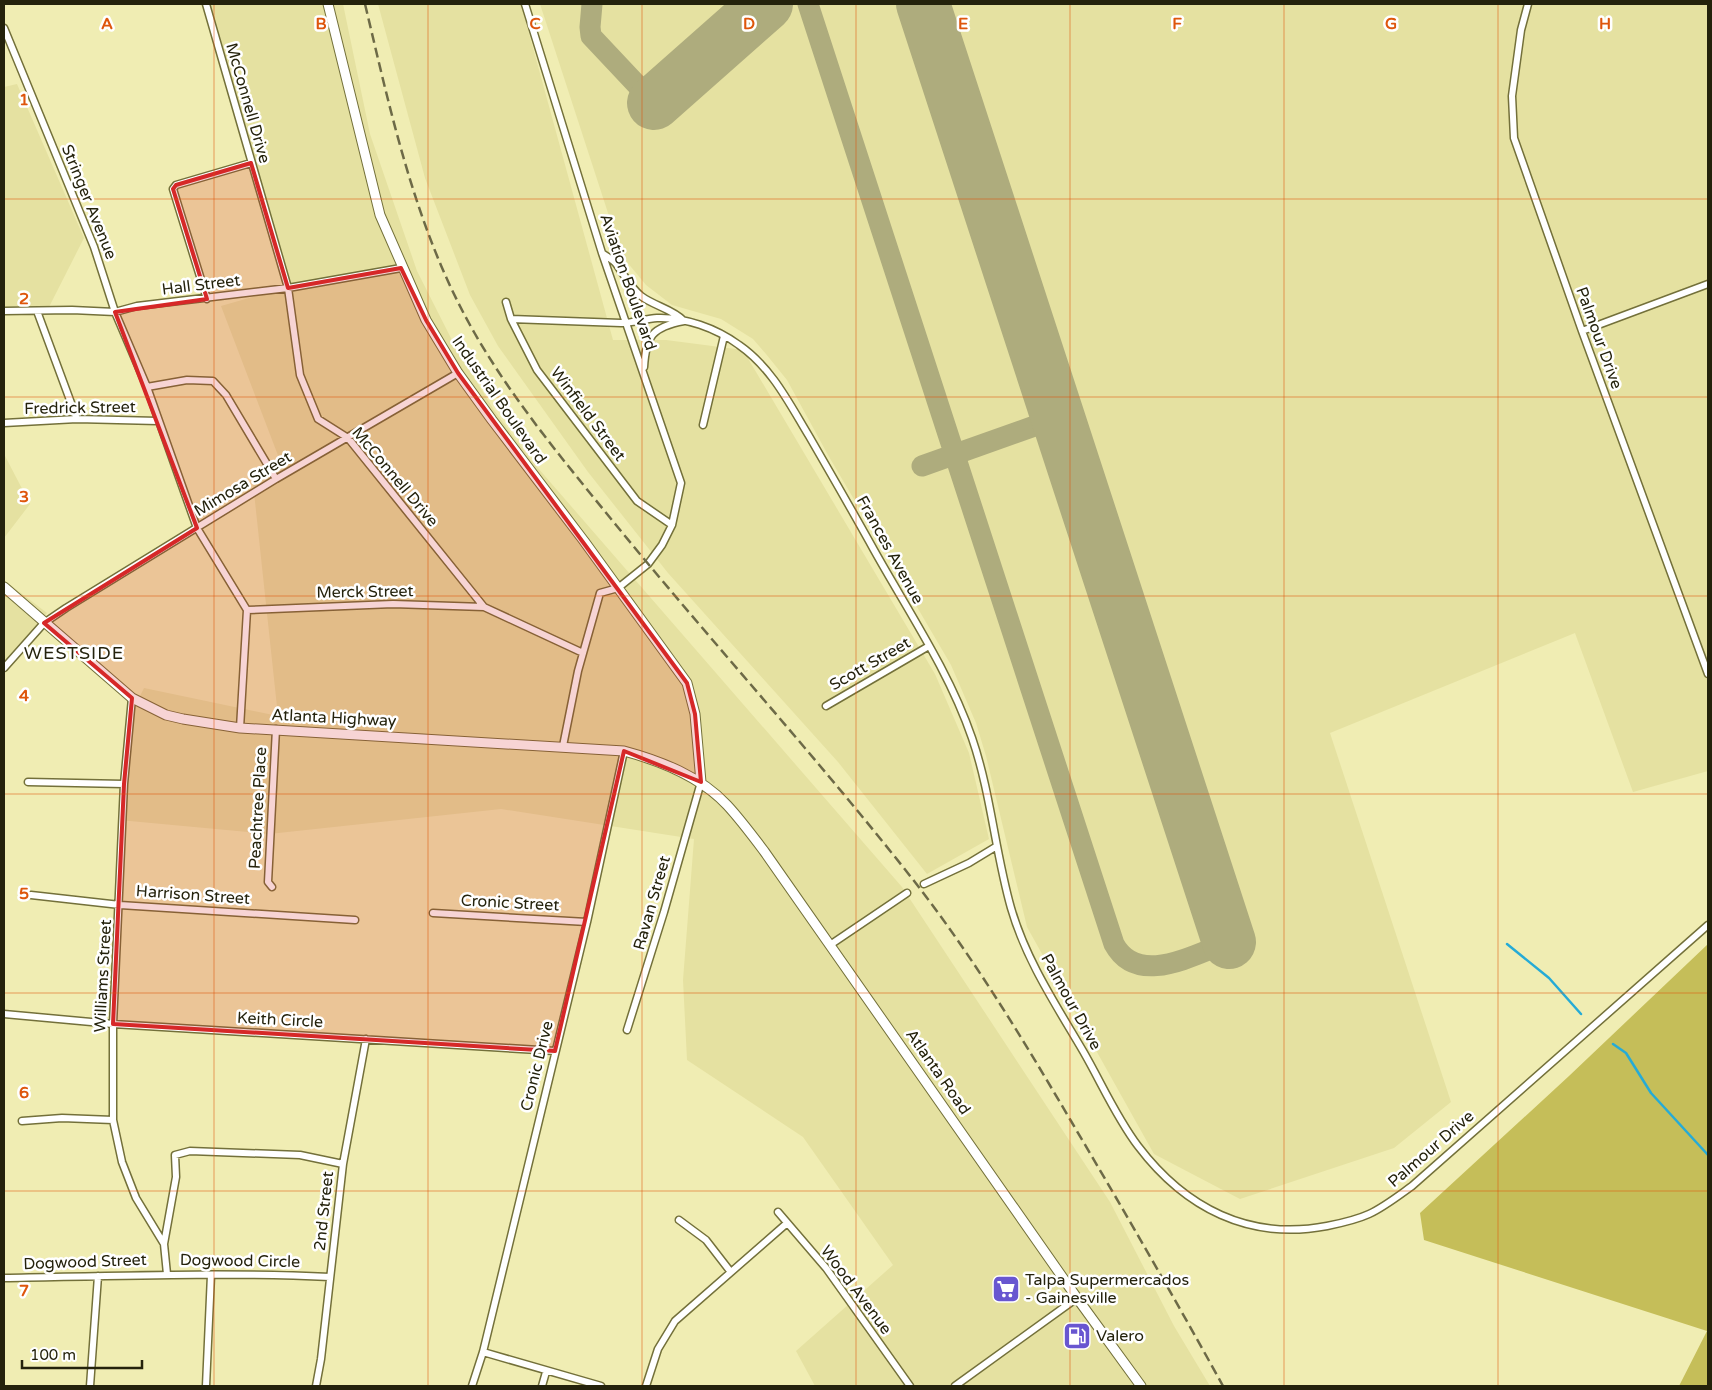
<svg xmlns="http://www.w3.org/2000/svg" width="1712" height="1390" viewBox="0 0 1712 1390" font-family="'Varela Round',sans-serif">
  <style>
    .built { fill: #e5e1a1 }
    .forest { fill: #c5be59 }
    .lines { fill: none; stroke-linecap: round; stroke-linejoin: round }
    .stream { stroke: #26abd6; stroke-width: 2.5 }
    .taxiway { stroke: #aeac7d; stroke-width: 21 }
    .runway { stroke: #aeac7d; stroke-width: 54 }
    .street-casing { stroke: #73703a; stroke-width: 9 }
    .secondary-casing { stroke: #73703a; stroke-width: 11 }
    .street { stroke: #fff; stroke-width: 6 }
    .secondary { stroke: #fff; stroke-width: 9 }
    .rail { stroke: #6d6a47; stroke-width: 2.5; stroke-dasharray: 10 5; stroke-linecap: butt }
    .marked { fill: #d62828; fill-opacity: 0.2; stroke: #d62828; stroke-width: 4; stroke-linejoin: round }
    .grid { fill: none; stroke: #de560c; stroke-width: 1; stroke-opacity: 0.55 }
    .labels { text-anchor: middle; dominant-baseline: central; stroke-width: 5; stroke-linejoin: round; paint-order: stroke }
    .street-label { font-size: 16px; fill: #24220c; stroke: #fff }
    .poi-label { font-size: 16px; fill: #24220c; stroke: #fff; text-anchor: start }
    .neighbourhood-label { font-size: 18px; letter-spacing: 1px; fill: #24220c; stroke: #fff }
    .grid-label { font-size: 16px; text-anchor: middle; font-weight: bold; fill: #de560c; stroke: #fff; stroke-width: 5; stroke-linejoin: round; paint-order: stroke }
  </style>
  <rect width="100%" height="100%" fill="#f0edb3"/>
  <path class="built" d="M203,4H343L370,134L417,271L456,348L494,410L531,460L902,887L1110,1202L1174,1326L1210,1386H815L796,1351L893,1265L803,1137L687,1060L683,980L694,839L501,809L269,834L119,820L130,716L144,688L278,716L253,483L279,458L221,306L288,287Z
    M378,4H521L613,340H666L743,350L935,674L969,753L989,839L927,874L838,762L668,573L588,472L498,346L470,295L425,178Z
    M540,4H1708V771L1633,792L1575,633L1330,733L1451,1102L1394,1148L1240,1199L1154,1154L1027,927L986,756L976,723L951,665L828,455L787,380L766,354L753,339L721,319L672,305L646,285L622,256Z
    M17,84L84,238L49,307L4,310V87Z
    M4,454L30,504L4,538Z
    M4,580L47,613L4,673Z"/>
  <path class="forest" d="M1708,944V1386H1679L1707,1331L1424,1240L1420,1213L1569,1076Z"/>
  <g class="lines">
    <path class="stream" d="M1507,944L1549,978L1581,1014
      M1613,1044L1626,1053L1651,1093L1708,1155"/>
    <path class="taxiway" d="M592,4L590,27L591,36L654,103
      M808,4L1114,944C1138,988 1194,954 1229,942
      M922,466L1057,418"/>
    <path class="runway" d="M923,4L1229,942
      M654,103L766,4"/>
    <g class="street-casing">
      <path id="street" d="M206,4L288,288L300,375L318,419L348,438L484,607L583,653
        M525,4L602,253L681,483L672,525L662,545L648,564L618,588L600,593L578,671L563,746
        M1528,4L1521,30L1512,96L1514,138L1582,331L1708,674
        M4,28L94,247L115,312L147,387L197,528L247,610L240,728
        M602,253C607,257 614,260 617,265C625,276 630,287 641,296C654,306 673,309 684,321C652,327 646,336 644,367
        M207,299L173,189L176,185L251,163
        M506,302L511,319L537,370L637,501L672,525
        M4,311L72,310L115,312L137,306L288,288L401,268
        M37,311L77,419
        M511,319C548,320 584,322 621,323C633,323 645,319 657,318C685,317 716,328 739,345C772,368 789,403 809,436C831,474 853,512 874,550C908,611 949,671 972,738C991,793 995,852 1011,908C1026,960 1056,1005 1083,1051C1101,1082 1116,1117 1138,1146C1185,1208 1249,1241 1327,1226C1342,1223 1356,1220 1369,1214C1384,1207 1398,1196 1412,1186L1708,925
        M1582,331L1708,284
        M147,387L187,380L213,381L226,395L276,479
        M4,423L77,419L158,421
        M703,425L724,336
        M247,610L393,604L484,607
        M4,668L44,623L66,608L276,479L458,373
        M132,698L124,784L113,1024V1120L122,1162L136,1198L164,1244
        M826,706L929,646
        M28,782L124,784
        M924,884L969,863L997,846
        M272,887L268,882L276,729
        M31,895L120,905L355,920
        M433,913L587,922
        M830,945L907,893
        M4,1014L113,1024L555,1051
        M627,1030L664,912L701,782
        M22,1121L62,1118L113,1120
        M778,1212L826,1268L910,1386
        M679,1220L706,1240L730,1271
        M167,1274L164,1244L176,1177L175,1155L190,1151L300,1155L343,1164
        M4,1278C113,1276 221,1272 330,1277
        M483,1352L601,1386
        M90,1386L98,1276
        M206,1386L211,1275
        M316,1386L321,1359L343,1164L366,1039
        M472,1386L483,1352L587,922L624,751
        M542,1386L546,1372
        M646,1386L658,1349L675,1321L786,1224
        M955,1386L1077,1298"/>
    </g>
    <g class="secondary-casing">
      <path id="secondary" d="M328,4L380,215L426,320L458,373L492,420L584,541L687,683L695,714L701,782
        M4,587L132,698L166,715L183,719L240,728L624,751C661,761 700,776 727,805C740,819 752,835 764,851L1077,1298L1141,1386"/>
    </g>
    <use href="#street" class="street"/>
    <use href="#secondary" class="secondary"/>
    <path class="rail" d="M365,4C391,113 415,226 470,325C510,397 564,461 616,525C715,646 821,762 918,886C975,960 1024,1041 1071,1121C1123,1209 1174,1297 1223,1386"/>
  </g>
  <path class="marked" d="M251,163L288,288L401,268L426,320L458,373L687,683L695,714L701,782L624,751L555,1051L113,1024L124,784L132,698L44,623L197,528L115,312L207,299L173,189L176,185Z"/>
  <path class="grid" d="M214,4V1386M428,4V1386M642,4V1386M856,4V1386M1070,4V1386M1284,4V1386M1498,4V1386M4,199H1708M4,397H1708M4,596H1708M4,794H1708M4,993H1708M4,1191H1708"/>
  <defs>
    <g id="supermarket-square" transform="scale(1.4375)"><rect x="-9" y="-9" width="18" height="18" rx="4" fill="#6856d0" stroke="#fff"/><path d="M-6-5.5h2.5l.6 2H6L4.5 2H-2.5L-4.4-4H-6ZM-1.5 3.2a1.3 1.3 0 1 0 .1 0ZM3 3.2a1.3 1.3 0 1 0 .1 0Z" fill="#fff"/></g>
    <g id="fuel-square" transform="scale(1.4375)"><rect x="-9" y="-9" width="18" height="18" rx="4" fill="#6856d0" stroke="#fff"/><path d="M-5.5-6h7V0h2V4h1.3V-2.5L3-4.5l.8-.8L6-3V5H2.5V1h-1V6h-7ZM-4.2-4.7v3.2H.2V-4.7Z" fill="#fff"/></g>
  </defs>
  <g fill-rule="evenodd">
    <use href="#supermarket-square" x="1006" y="1289"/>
    <use href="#fuel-square" x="1077" y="1336"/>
  </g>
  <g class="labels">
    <g class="street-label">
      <text transform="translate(248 103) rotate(74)">McConnell Drive</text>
      <text transform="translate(89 202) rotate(68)">Stringer Avenue</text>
      <text transform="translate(628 282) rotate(71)">Aviation Boulevard</text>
      <text transform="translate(201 285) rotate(-7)">Hall Street</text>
      <text transform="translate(1599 338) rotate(70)">Palmour Drive</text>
      <text transform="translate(499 400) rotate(55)">Industrial Boulevard</text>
      <text transform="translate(80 408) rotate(-1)">Fredrick Street</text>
      <text transform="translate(588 414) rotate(53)">Winfield Street</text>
      <text transform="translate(395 477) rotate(50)">McConnell Drive</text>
      <text transform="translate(243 484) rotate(-31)">Mimosa Street</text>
      <text transform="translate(890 550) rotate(61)">Frances Avenue</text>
      <text transform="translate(365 592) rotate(-1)">Merck Street</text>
      <text transform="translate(870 664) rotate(-30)">Scott Street</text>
      <text transform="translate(334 718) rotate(3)">Atlanta Highway</text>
      <text transform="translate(258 808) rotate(-87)">Peachtree Place</text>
      <text transform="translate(193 895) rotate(4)">Harrison Street</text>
      <text transform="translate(510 903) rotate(3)">Cronic Street</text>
      <text transform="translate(652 903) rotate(-74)">Ravan Street</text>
      <text transform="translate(103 976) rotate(-87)">Williams Street</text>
      <text transform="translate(1071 1002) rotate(61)">Palmour Drive</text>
      <text transform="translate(280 1020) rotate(3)">Keith Circle</text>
      <text transform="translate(537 1066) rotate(-76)">Cronic Drive</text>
      <text transform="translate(938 1072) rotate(55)">Atlanta Road</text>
      <text transform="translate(1431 1149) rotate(-41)">Palmour Drive</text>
      <text transform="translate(324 1211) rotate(-84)">2nd Street</text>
      <text transform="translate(240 1261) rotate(1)">Dogwood Circle</text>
      <text transform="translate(85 1262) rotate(-2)">Dogwood Street</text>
      <text transform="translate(856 1290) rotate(53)">Wood Avenue</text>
    </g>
    <g class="poi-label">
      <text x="1025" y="1280">Talpa Supermercados<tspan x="1025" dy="18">- Gainesville</tspan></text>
      <text x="1096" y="1336">Valero</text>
    </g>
    <g class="neighbourhood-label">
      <text x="74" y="653">WESTSIDE</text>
    </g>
  </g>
  <g class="grid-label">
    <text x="107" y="29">A</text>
    <text x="321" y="29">B</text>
    <text x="535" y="29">C</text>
    <text x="749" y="29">D</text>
    <text x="963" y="29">E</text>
    <text x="1177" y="29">F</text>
    <text x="1391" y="29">G</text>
    <text x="1605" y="29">H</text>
    <text x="24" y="105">1</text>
    <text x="24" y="304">2</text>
    <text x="24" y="502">3</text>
    <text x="24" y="701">4</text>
    <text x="24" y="899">5</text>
    <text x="24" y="1098">6</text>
    <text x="24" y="1296">7</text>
  </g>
  <rect width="1712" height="1390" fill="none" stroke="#24220c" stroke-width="10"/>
  <path d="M22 1360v8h120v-8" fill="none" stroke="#24220c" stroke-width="2.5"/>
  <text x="30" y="1360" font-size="15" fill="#24220c" stroke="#ffffff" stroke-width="4" paint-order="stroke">100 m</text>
</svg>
